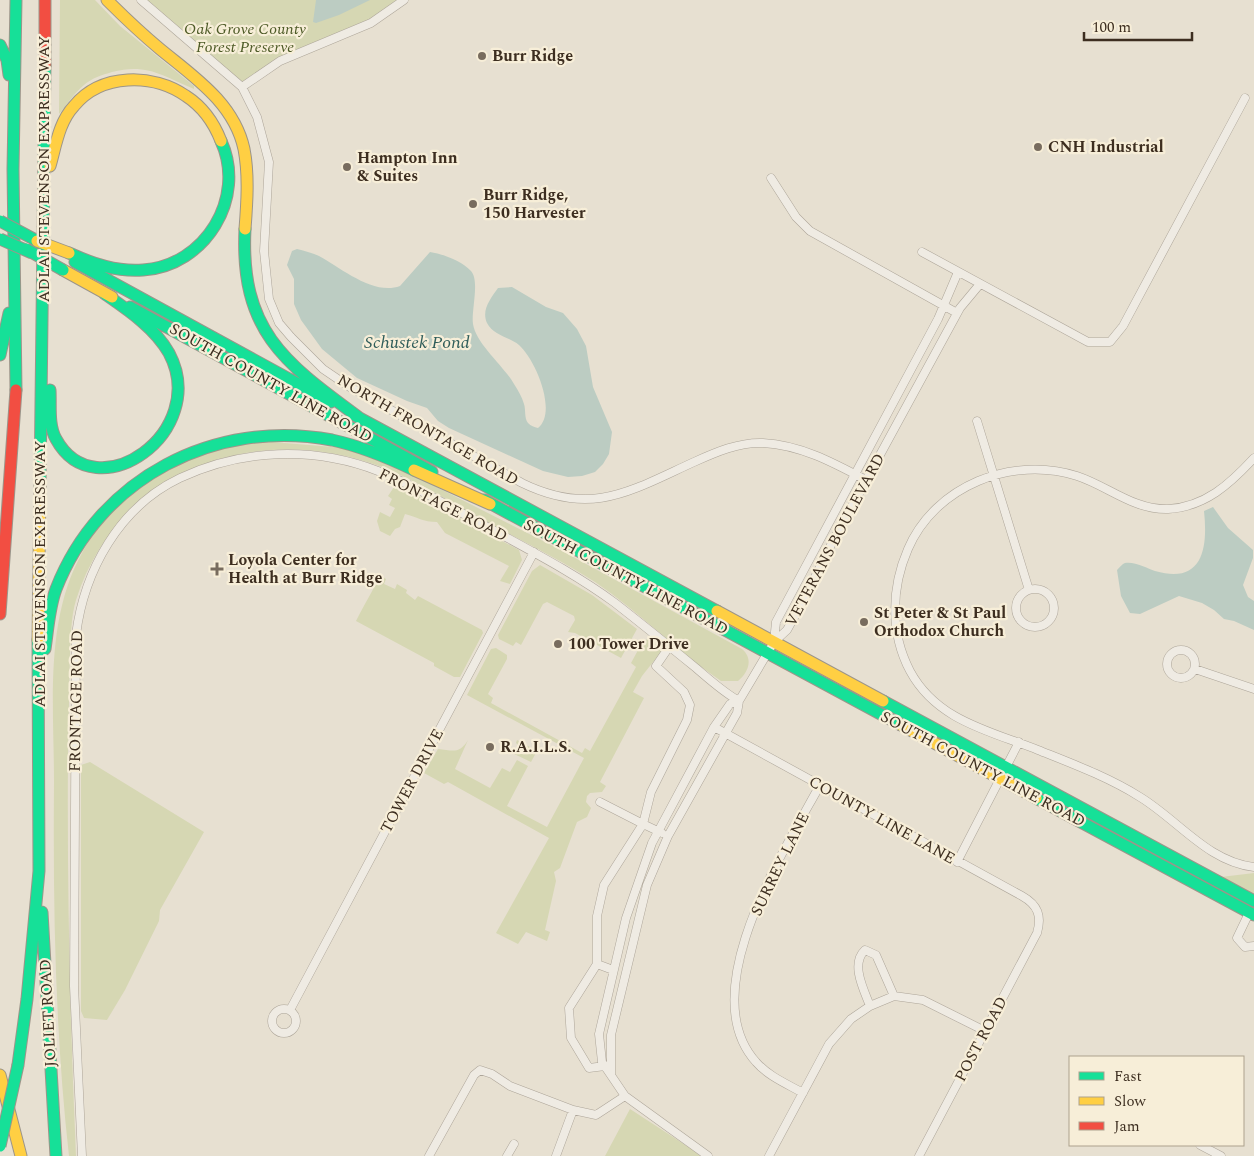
<svg xmlns="http://www.w3.org/2000/svg" width="1254" height="1156" viewBox="0 0 1254 1156" font-family="Spectral,serif">
  <style>
    .green { fill: #d6d7b3 }
    .water { fill: #bcccc2 }
    .lines { fill: none; stroke-linecap: round; stroke-linejoin: round }
    .street-casing { stroke: #ada599; stroke-width: 9 }
    .fast-casing { stroke: #9c958a; stroke-width: 13 }
    .slow-casing { stroke: #9c958a; stroke-width: 13 }
    .jam-casing { stroke: #9c958a; stroke-width: 13 }
    .street { stroke: #efebe3; stroke-width: 8 }
    .fast { stroke: #16e098; stroke-width: 11 }
    .slow { stroke: #ffcf43; stroke-width: 11 }
    .jam { stroke: #f24e42; stroke-width: 11 }
    .fast-bridge-casing { stroke: #9c958a; stroke-width: 13; stroke-linecap: butt }
    .slow-bridge-casing { stroke: #9c958a; stroke-width: 13; stroke-linecap: butt }
    .fast-bridge { stroke: #16e098; stroke-width: 11 }
    .slow-bridge { stroke: #ffcf43; stroke-width: 11 }
    .poi-dot { fill: #786c5e; stroke: #f7eed8; stroke-width: 2 }
    .labels { text-anchor: middle; dominant-baseline: central; stroke-width: 4.5; stroke-linejoin: round; paint-order: stroke }
    .park-label { font-size: 16px; font-style: italic; fill: #4d5a26; stroke: #f7eed8 }
    .poi-label { font-size: 16px; font-weight: bold; fill: #3d2e20; stroke: #f7eed8; text-anchor: start }
    .street-label { font-size: 16px; fill: #3d2e20; stroke: #f7eed8 }
    .water-label { font-size: 18px; font-style: italic; fill: #2f5d5a; stroke: #f7eed8 }
  </style>
  <rect width="100%" height="100%" fill="#e7e0d1"/>
  <path class="green" d="M60,0H95L120,26L194,86V89C163,76 147,63 112,72C102,75 92,78 84,85C74,93 67,105 59,114Z
    M141,0H404L389,12L318,44L242,87Z
    M272,442L346,448L409,473L555,547L742,649C754,659 748,673 738,681H721C677,652 639,611 595,582C561,560 524,542 489,523C454,504 419,482 382,467C259,420 118,468 76,600C71,616 71,636 70,653C69,686 69,720 68,753C67,888 70,1022 76,1156H69C55,1031 53,907 54,782C54,705 44,620 83,551C113,497 171,460 230,446C243,443 258,443 272,442Z
    M394,487H402L519,550L522,560L510,584L500,581L509,566L445,533L437,522C423,522 417,517 405,514L400,527L395,529L390,536L380,531L377,521L380,512L390,517L395,508L389,505L392,499L388,496Z
    M540,565L592,595L637,629L621,658L575,633L568,632L575,620L574,616L547,602L543,604L521,645L516,642L513,646L499,639L498,635L532,571Z
    M380,575L386,579L384,584L395,589L397,584L407,590L406,593L415,600L418,596L482,630L483,633L460,677H454L434,666V663L356,621C364,605 374,589 380,575Z
    M648,639L662,648L661,652L642,676L633,692L644,698L600,782L606,786L602,792L590,793L587,796L586,802L591,808L587,817L577,822L560,868L554,872L556,881L545,930L550,932L547,941L526,932L518,944L496,933L549,838L448,782L444,784L424,773L438,749C452,750 459,755 468,740L455,769L490,788L502,768L510,772L517,760L528,766L507,806L547,827L584,758L467,695L491,649L496,648L507,655V659L488,694L493,698L491,703L582,753L585,748L590,751L636,667L631,663L643,641Z
    M517,740L537,751L531,762L510,752L512,750L517,751L519,746L516,743Z
    M90,762L204,832L160,910L159,921L125,990L107,1020L84,1018L81,1011V765Z
    M1254,873V895L1221,877Z
    M630,1109L693,1150L701,1156H605Z"/>
  <path class="water" d="M316,0H370L339,15L316,23L313,22Z
    M297,249C305,251 313,253 319,256C341,268 374,296 400,286L430,252C443,254 462,261 471,271C480,281 471,311 473,324C476,344 504,366 514,384C518,390 522,397 524,404C526,410 524,418 528,423C531,426 534,427 538,428C558,412 535,359 519,345C509,337 493,335 487,323C481,310 491,298 498,288L512,287L546,307L563,313L577,329L586,346L593,387L612,432L609,454L603,464L595,472L582,476L568,477L543,471L449,428L438,421L427,408L407,401L357,378L322,349L301,320L294,304V279L287,265L292,251Z
    M1213,507L1228,528L1253,550V558L1243,585L1248,597L1254,601V630L1234,621L1224,619L1214,610L1202,603L1179,596L1140,614L1130,613L1121,596L1117,570C1119,568 1122,564 1125,563C1134,561 1147,568 1155,571C1203,585 1208,548 1204,511Z"/>
  <g class="lines">
    <g class="street-casing">
      <path id="street" d="M141,0L242,87L257,117L269,162L264,251L269,299L279,323L291,337L323,369L348,386L522,483C592,517 630,491 694,462C716,452 739,442 763,443C801,445 834,463 866,480
        M242,87L280,61L371,23L404,0
        M771,178L796,217L810,231L957,313
        M922,252L1088,342H1110L1123,326L1245,98
        M977,421L1029,590
        M1254,458C1230,484 1205,507 1168,509C1133,510 1108,486 1077,476C1012,455 935,486 908,549C891,588 890,633 910,671C937,721 990,731 1038,750C1073,764 1108,777 1140,797C1178,820 1208,862 1254,867
        M1016 608a19 19 0 1 1 38 0a19 19 0 1 1-38 0Z
        M774,642L776,622L938,319L958,272
        M1167 664a14 14 0 1 1 28 0a14 14 0 1 1-28 0Z
        M1195,669L1254,689
        M714,727L1022,896C1038,905 1042,916 1037,933L919,1156
        M600,802L643,824L604,885L597,916V964L613,970
        M662,833L643,824L651,792L687,720L690,705L684,692L656,666L669,647
        M957,862L1019,742
        M1249,913L1237,938L1245,947L1254,946
        M597,964L569,1008L571,1038L589,1068L605,1066
        M870,1006C864,990 850,964 865,950L876,955L894,996
        M272 1021a12 12 0 1 1 24 0a12 12 0 1 1-24 0Z
        M290,1010L534,552
        M611,1075V1035L647,885L668,836L737,713L739,701L774,642L787,630L802,603L832,543L960,308L980,284
        M803,1093C787,1084 768,1076 756,1062C693,992 784,851 820,785
        M1200,1145L1221,1156
        M82,1156L74,986L76,635C84,571 119,507 180,478C242,449 313,446 378,471C414,485 448,506 482,524C527,549 573,572 615,603C642,624 669,646 696,668C710,680 723,692 739,701
        M429,1156L474,1075L480,1070L492,1074L510,1086L573,1110
        M507,1156L514,1144
        M556,1156L573,1110L596,1115L625,1096
        M708,1156L625,1096L602,1062L599,1034L626,918L652,843L714,727L730,704L739,701
        M769,1156L829,1044L851,1019L870,1006L894,996L923,1000L985,1031"/>
    </g>
    <g class="fast-casing">
      <path id="fast" d="M0,45L7,60L9,75
        M245,229C240,332 285,363 361,419
        M69,253C93,264 117,272 143,270C205,266 247,198 221,141
        M75,262L331,402
        M130,307L432,472
        M0,355L9,313
        M16,390L13,169L16,0
        M50,390C51,405 48,425 56,439C96,512 211,432 169,353C155,328 128,310 105,294
        M354,415L717,611
        M40,488L45,66
        M484,500L901,725
        M45,649C48,629 49,608 56,589C99,478 215,418 332,440C360,446 387,457 414,470
        M883,701L1254,901
        M1036,798L1254,915
        M42,912L56,1156
        M18,1065L27,999L39,871L38,640"/>
    </g>
    <g class="slow-casing">
      <path id="slow" d="M107,0C124,17 142,34 160,49C194,77 234,103 244,149C249,175 247,203 245,229
        M50,166C56,145 59,122 74,106C101,73 153,73 186,96C203,107 214,123 221,141
        M63,270L112,297
        M414,470L490,504
        M717,611L883,701
        M38,640L40,488
        M901,725L1036,798
        M0,1075L21,1156"/>
    </g>
    <g class="jam-casing">
      <path id="jam" d="M45,0V66
        M0,614L16,390"/>
    </g>
    <use href="#street" class="street"/>
    <use href="#fast" class="fast"/>
    <use href="#slow" class="slow"/>
    <use href="#jam" class="jam"/>
    <g class="fast-bridge-casing">
      <path id="fast-bridge" d="M0,221L45,245
        M0,239L32,253
        M26,249L63,270
        M0,1146L18,1065"/>
    </g>
    <g class="slow-bridge-casing">
      <path id="slow-bridge" d="M37,241L69,253"/>
    </g>
    <use href="#fast-bridge" class="fast-bridge"/>
    <use href="#slow-bridge" class="slow-bridge"/>
  </g>
  <g class="poi-dot">
    <circle cx="482" cy="56" r="5"/>
    <circle cx="1038" cy="147" r="5"/>
    <circle cx="347" cy="167" r="5"/>
    <circle cx="473" cy="204" r="5"/>
    <path d="M214.5 561.5h5v5h5v5h-5v5h-5v-5h-5v-5h5z"/>
    <circle cx="864" cy="622" r="5"/>
    <circle cx="558" cy="644" r="5"/>
    <circle cx="490" cy="747" r="5"/>
  </g>
  <g class="labels">
    <g class="park-label">
      <text x="245" y="29">Oak Grove County<tspan x="245" dy="18">Forest Preserve</tspan></text>
    </g>
    <g class="poi-label">
      <text x="492" y="56">Burr Ridge</text>
      <text x="1048" y="147">CNH Industrial</text>
      <text x="357" y="158">Hampton Inn<tspan x="357" dy="18">&amp; Suites</tspan></text>
      <text x="483" y="195">Burr Ridge,<tspan x="483" dy="18">150 Harvester</tspan></text>
      <text x="228" y="560">Loyola Center for<tspan x="228" dy="18">Health at Burr Ridge</tspan></text>
      <text x="874" y="613">St Peter &amp; St Paul<tspan x="874" dy="18">Orthodox Church</tspan></text>
      <text x="568" y="644">100 Tower Drive</text>
      <text x="500" y="747">R.A.I.L.S.</text>
    </g>
    <g class="street-label">
      <text transform="translate(44 169) rotate(-90)">ADLAI STEVENSON EXPRESSWAY</text>
      <text transform="translate(271 383) rotate(29)">SOUTH COUNTY LINE ROAD</text>
      <text transform="translate(428 430) rotate(30)">NORTH FRONTAGE ROAD</text>
      <text transform="translate(443 505) rotate(27)">FRONTAGE ROAD</text>
      <text transform="translate(835 540) rotate(-62)">VETERANS BOULEVARD</text>
      <text transform="translate(40 574) rotate(-90)">ADLAI STEVENSON EXPRESSWAY</text>
      <text transform="translate(626 577) rotate(28)">SOUTH COUNTY LINE ROAD</text>
      <text transform="translate(76 701) rotate(-89)">FRONTAGE ROAD</text>
      <text transform="translate(983 769) rotate(28)">SOUTH COUNTY LINE ROAD</text>
      <text transform="translate(412 781) rotate(-62)">TOWER DRIVE</text>
      <text transform="translate(882 820) rotate(29)">COUNTY LINE LANE</text>
      <text transform="translate(780 864) rotate(-64)">SURREY LANE</text>
      <text transform="translate(48 1013) rotate(-93)">JOLIET ROAD</text>
      <text transform="translate(981 1039) rotate(-62)">POST ROAD</text>
    </g>
    <g class="water-label">
      <text x="417" y="342">Schustek Pond</text>
    </g>
  </g>
  <rect x="1069" y="1056" width="175" height="90" fill="#f7eed8" stroke="#ada18e"/>
  <rect x="1079" y="1072" width="25" height="8" fill="#16e098" stroke="#ada18e"/>
  <text x="1114" y="1081" font-size="15" fill="#3d2e20">Fast</text>
  <rect x="1079" y="1097" width="25" height="8" fill="#ffcf43" stroke="#ada18e"/>
  <text x="1114" y="1106" font-size="15" fill="#3d2e20">Slow</text>
  <rect x="1079" y="1122" width="25" height="8" fill="#f24e42" stroke="#ada18e"/>
  <text x="1114" y="1131" font-size="15" fill="#3d2e20">Jam</text>
  <path d="M1084 32v8h108v-8" fill="none" stroke="#3d2e20" stroke-width="2.5"/>
  <text x="1092" y="32" font-size="15" fill="#3d2e20" stroke="#f7eed8" stroke-width="4" paint-order="stroke">100 m</text>
</svg>
